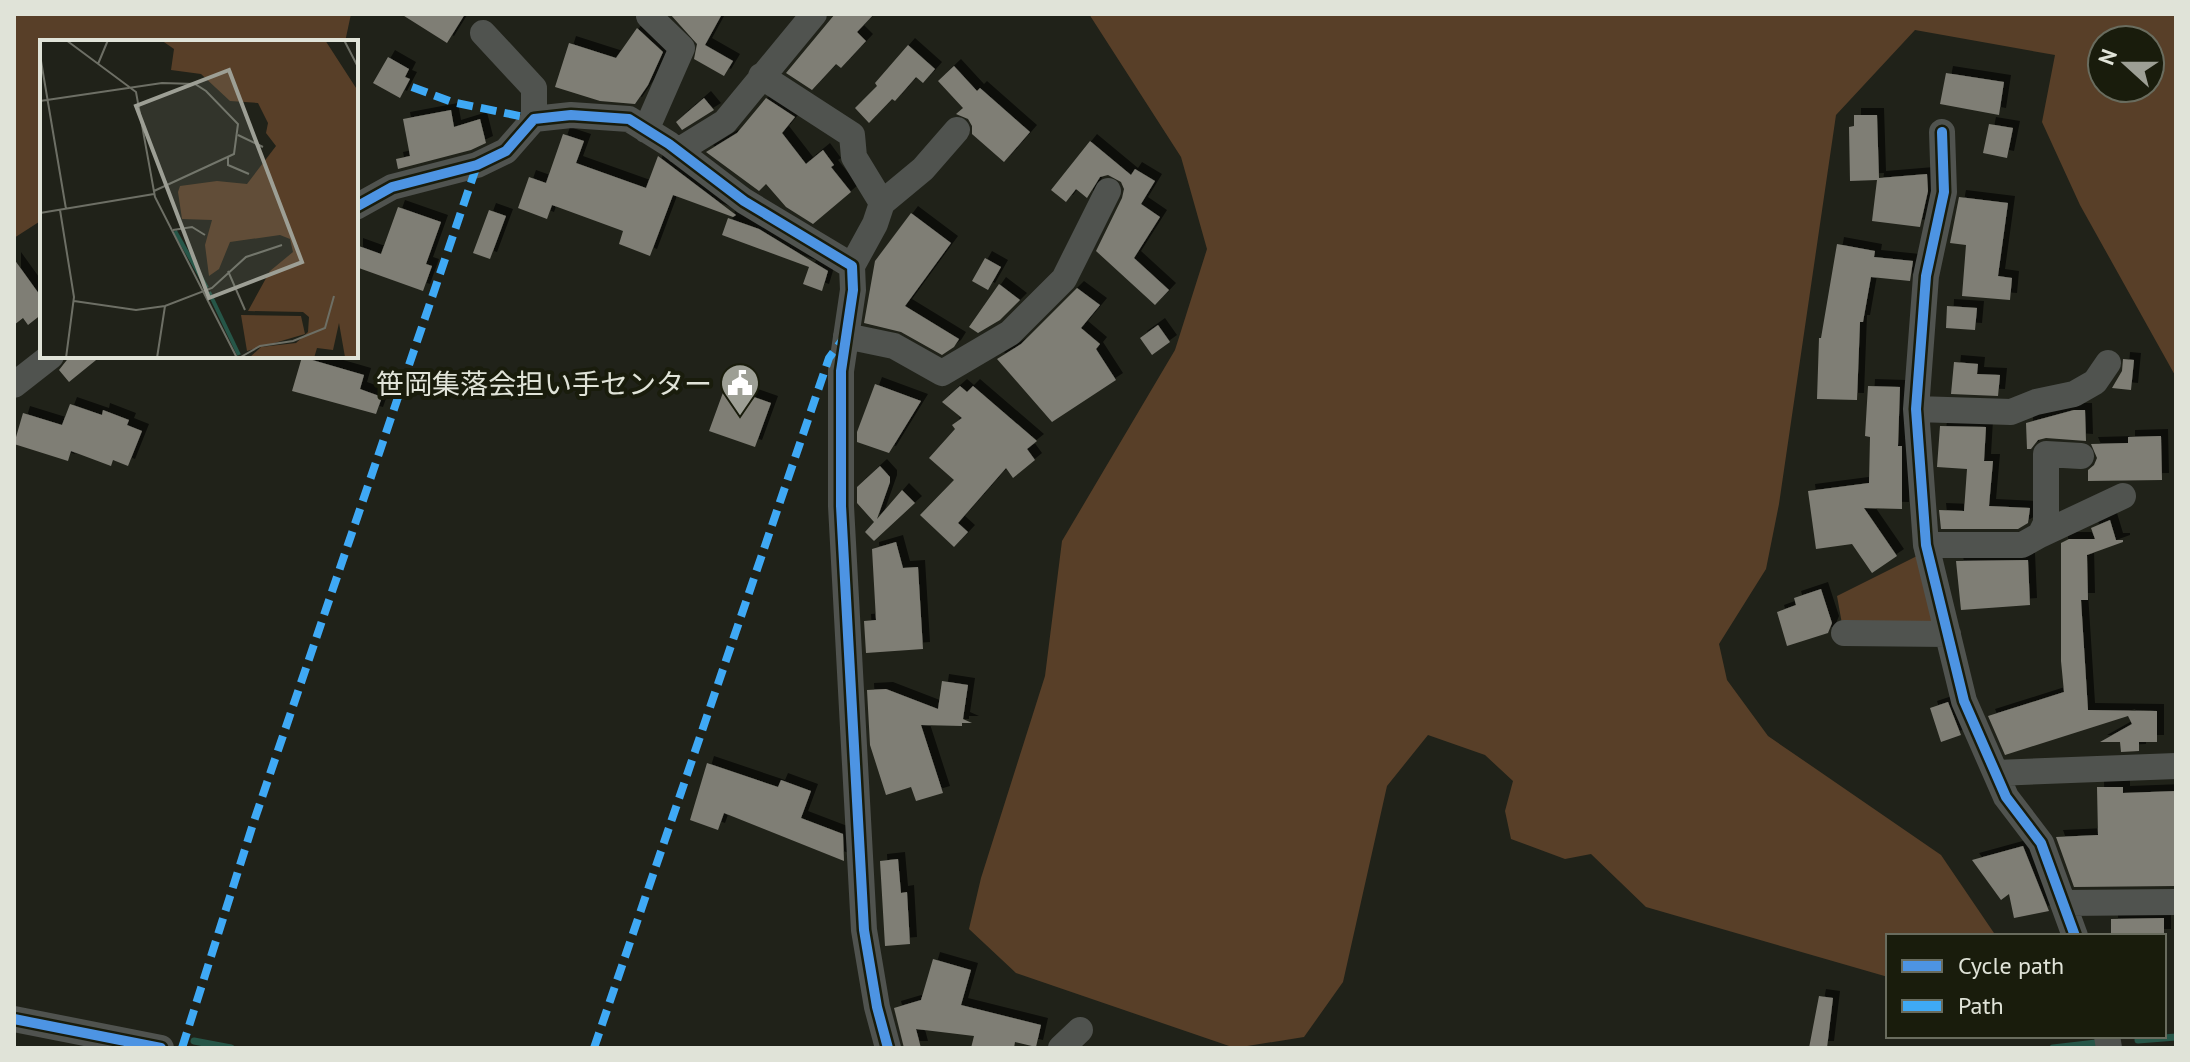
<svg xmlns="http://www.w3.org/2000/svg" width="2190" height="1062" viewBox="0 0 2190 1062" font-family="'PT Sans','Noto Sans JP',sans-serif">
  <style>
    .green { fill: #583f28; fill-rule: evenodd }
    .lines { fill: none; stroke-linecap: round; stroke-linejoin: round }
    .stream { stroke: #265648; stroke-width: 7 }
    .building { fill: #7f7e75; filter: url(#shadow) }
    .minor { stroke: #50534f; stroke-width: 26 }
    .quiet { stroke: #3fa9f5; stroke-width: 8; stroke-dasharray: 16 8; stroke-linecap: butt }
    .cycleway-casing { stroke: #191c0c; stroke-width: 15 }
    .cycleway { stroke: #4d94e3; stroke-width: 10 }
    .labels { text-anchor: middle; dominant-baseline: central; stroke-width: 8; stroke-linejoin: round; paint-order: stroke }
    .poi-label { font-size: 28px; fill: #e0e3d8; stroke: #191c0c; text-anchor: end }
    .inset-river { fill: none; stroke: #265648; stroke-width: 4 }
    .inset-road { fill: none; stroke: #6d6f65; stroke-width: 2 }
    .view { fill: #9d9f95; fill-opacity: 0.15; stroke: #9d9f95; stroke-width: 4 }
    .inset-edge { fill: none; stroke: #e0e3d8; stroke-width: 4 }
  </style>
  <defs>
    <filter id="shadow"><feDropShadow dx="7" dy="-7" stdDeviation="0" flood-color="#0009"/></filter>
  </defs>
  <rect width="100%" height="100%" fill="#202219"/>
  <path class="green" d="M14,14H351L345,42H42V220L14,238Z
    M1089,14H2176V377L2080,205L2042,122L2055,55L1915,30L1836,115L1779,504L1766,569L1719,644L1727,680L1768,736L1941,855L1996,936H1888V977L1646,907L1591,854L1565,859L1511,839L1505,811L1513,781L1485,755L1428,735L1387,786L1343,982L1304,1037L1235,1048L1016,973L969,929L981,878L1045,676L1062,541L1175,350L1207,249L1181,157ZM2102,40H2150V88H2102Z
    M1919,555L1940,623L1842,624L1837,596Z"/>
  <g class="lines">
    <path class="stream" d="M2138,1040L2176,1037
      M194,1041L231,1048
      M2053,1048L2096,1043"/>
  </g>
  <path class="building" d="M401,14H465L447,43Z
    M670,14H722L705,45L733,61L724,76L694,59L697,44Z
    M835,14H874L857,32L866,41L841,68L836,64L812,90L786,73Z
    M637,28L663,52L648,85L635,104L600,101L555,87L569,43L616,58Z
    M908,45L935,69L923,83L916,77L895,101L892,99L869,123L855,108L877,86L875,83Z
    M388,57L409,69L405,77L410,79L400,98L373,83Z
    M954,66L977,91L980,88L1030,132L1004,162L972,134V126L968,119L956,114L963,108L938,81Z
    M1946,73L2004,82L1999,115L1940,104Z
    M704,98L714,110L682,130L676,122Z
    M766,98L795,117L782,133L806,164L823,150L834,165L831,167L851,192L813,224L786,207L766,184L759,191L706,152L737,133Z
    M451,110L454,127L480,119L486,143L471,150L398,169L396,159L410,156L403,119Z
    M1854,115H1877L1879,178L1927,174L1928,191L1920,227L1872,221L1877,180L1850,181L1849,127L1854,126Z
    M1989,124L2013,128L2007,158L1983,153Z
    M563,134L584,141L576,163L646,188L658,156L736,215L733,217L673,195L650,256L619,244L623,231L552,205L547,219L518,208L529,177L546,183Z
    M1090,141L1131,175L1135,169L1155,181L1141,204L1160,217L1134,258L1169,290L1155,305L1096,251L1122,198L1124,189L1121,182L1108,175L1100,177L1087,198L1076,189L1066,202L1051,190Z
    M1959,197L2008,203L1998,276L2012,278L2010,300L1962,296L1966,245L1950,243Z
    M398,207L441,222L426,264L432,266L423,291L356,267V245L381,254Z
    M489,210L506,216L490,259L473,253Z
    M911,213L951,243L905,306L959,339L954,347L942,355L901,332L864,323L875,261Z
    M728,218L759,229L828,271L822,291L803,284L809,267L722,235Z
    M1837,244L1875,251L1874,257L1913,261L1910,281L1871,277L1863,322H1860L1857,400L1817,399L1819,338H1821Z
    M985,258L1001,267L988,290L972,281Z
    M14,259L42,298V314L28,325L23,318L14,325Z
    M999,284L1020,300L1000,320L978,333L969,327Z
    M1077,288L1100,305L1081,328L1100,344L1096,349L1116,380L1052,422L997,359L1021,344Z
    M1947,306L1977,308L1975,330L1946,328Z
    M1158,325L1170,342L1152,355L1140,338Z
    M70,356H101L69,382L59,370Z
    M302,357L364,375L360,389L382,397L376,414L292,391Z
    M2123,359L2134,360L2131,390L2112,388L2122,371Z
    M1954,362L1978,364L1977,374L2000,375L1998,396L1951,394Z
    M875,384L921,401L889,453L857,442V432Z
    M960,386L967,392L973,386L1037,441L1027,449L1035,460L1013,478L1006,468L958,523L968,532L954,547L920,515L954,480L929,458L955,429L952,425L962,418L942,402Z
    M1868,386L1900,387L1898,446H1902V509L1864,508L1897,556L1872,573L1852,544L1816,549L1808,491L1869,483L1870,437L1865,436Z
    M725,387L771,403L755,447L709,431Z
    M70,404L102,415L103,410L129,420L127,425L142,431L128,466L113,460L111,466L71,451L68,461L14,444L23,413L62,425Z
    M2074,410H2085L2086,441L2046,438L2038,440L2031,449H2027L2026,423Z
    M1940,426L1986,427L1984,461H1993L1989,506L2030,508L2028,523L2018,529H1941L1939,510L1964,511L1967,469L1937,467Z
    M2161,436L2162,480L2088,481V470L2094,465L2097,458L2091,444L2128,443V437Z
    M880,466L890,477V482L877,519L902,490L915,503L874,541L865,532L874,522L857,503V487Z
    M2110,520L2116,540H2123V542L2087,555L2088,600H2081L2088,710L2157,711V742H2139V751L2121,752L2120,742H2100L2132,724L2128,716L2005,755L1988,716L2064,692L2061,661V543L2069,539H2095L2091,528Z
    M896,542L903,568L918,567L923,649L866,653L864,621L876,620L872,549Z
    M2028,560L2030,605L1961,610L1956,561Z
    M1821,589L1832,623L1828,633L1787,646L1777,612L1796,605L1794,598Z
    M942,681L968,685L963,719L972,723H962V726L921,725L943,793L916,801L911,787L886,795L870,745L867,690L886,689L938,709Z
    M1948,702L1961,735L1941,742L1930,708Z
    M707,763L778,787L781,780L811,791L801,818L843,834L844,861L724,813L718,830L690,820Z
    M2097,787H2123V793L2176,791V886L2074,887L2056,837L2098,835Z
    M2023,846L2049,911L2014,918L2009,894L2001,900L1972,860Z
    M898,859L901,893L907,892L910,944L885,946L880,861Z
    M2164,918V936H2111V919Z
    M933,959L971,970L961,1005L1041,1025L1036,1047L1015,1042L1014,1048H971L974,1036L916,1029L921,1048H904L894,1008L921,1000Z
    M1819,996L1833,998L1827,1048H1809Z"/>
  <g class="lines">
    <path class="minor" d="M483,33L534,88V119
      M761,76L852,135L854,157L882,203
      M646,130L682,48L649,16L650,14
      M1942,132L1944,192L1926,276L1916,409L1926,545L1964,701L2006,797L2041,843L2075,936
      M678,151L725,122L814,14
      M356,207L392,187L477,165L506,151L534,119L571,115L629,119L669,144L744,201L852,266L853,290L841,371V506L864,930L877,1007L888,1048
      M852,266L875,224L882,203L923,169L957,130
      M846,336L894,346L942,373L1010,333L1064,279L1108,191
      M14,385L51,356
      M1916,409L2011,412L2036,402L2074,394L2095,382L2108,363
      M2040,535L2123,496
      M1926,545H2022L2040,535L2046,523V454L2081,456
      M1844,633L1948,634
      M1996,773L2176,766
      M2063,903L2176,902
      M14,1019L161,1048
      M2107,1036L2109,1048
      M1061,1048L1080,1030"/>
    <path class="quiet" d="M412,87L452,102L534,119
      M182,1048L253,824L477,165
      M594,1048L829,358L843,339"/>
    <g class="cycleway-casing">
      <path id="cycleway" d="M1942,132L1944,192L1926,276L1916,409L1926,545L1964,701L2006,797L2041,843L2075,936
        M356,207L392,187L477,165L506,151L534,119L571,115L629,119L669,144L744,201L852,266L853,290L841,371V506L864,930L877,1007L888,1048
        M14,1019L161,1048"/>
    </g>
    <use href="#cycleway" class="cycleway"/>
  </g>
  <defs>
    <g id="civic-pin" transform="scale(2)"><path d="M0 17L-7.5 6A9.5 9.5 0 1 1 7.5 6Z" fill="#9d9f95" stroke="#191c0c"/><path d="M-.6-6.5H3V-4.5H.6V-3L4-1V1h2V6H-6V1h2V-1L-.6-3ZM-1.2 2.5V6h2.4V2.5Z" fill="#fff"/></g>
  </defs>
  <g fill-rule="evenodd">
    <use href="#civic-pin" x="740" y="383"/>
  </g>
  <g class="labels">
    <g class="poi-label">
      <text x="712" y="383">笹岡集落会担い手センター</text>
    </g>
  </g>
  <g transform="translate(40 40)">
    <rect width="318" height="318" fill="#202219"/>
    <path d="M121,0H285L318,51V318L305,317L299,283L293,310L277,308L274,318H209L221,307L256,303L268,292L269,277L263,272L208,271L230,231L253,212L250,199L240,195L190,202L179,229L169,236L165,205L172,180L142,179L138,152L140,146L177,141L207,144L236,106L226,93L228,83L218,63L190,61L161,34L131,30L134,9ZM201,275L261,276L265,294L207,311Z" fill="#583f28"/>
    <path class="inset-river" d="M135,191L167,248M169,252L199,315"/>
    <path class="inset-road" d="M26,0L96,52L115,157L197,318M304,0L318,27M0,15L26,169M58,24L68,0M0,61L122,43L155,44L166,51L198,84L194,114L114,151M198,95L223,107M188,116V125L209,134M20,170L34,257L26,318M0,173L114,154M133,190L152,187L165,195M188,231L205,270M34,261L96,270L125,266L172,248L206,217L242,205M117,318L125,266M199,318L220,306L253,301L285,288L294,256"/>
    <path class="view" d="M189,30L262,222L169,258L96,66Z"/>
    <rect width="318" height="318" class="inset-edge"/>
  </g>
  <rect width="2190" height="1062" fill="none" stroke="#e0e3d8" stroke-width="32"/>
  <rect x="1886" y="934" width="280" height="104" fill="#191c0c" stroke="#696c5e" stroke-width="2"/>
  <rect x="1902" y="960" width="40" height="12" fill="#4d94e3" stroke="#696c5e" stroke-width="2"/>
  <text x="1958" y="974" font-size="24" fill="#e0e3d8">Cycle path</text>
  <rect x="1902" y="1000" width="40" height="12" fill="#3fa9f5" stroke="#696c5e" stroke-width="2"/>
  <text x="1958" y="1014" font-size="24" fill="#e0e3d8">Path</text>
  <g transform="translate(2126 64) rotate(291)"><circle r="38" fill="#191c0c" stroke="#696c5e" stroke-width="2"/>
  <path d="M0-6L14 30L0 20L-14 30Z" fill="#9d9f95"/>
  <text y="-12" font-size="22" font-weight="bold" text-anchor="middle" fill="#e0e3d8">N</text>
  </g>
</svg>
